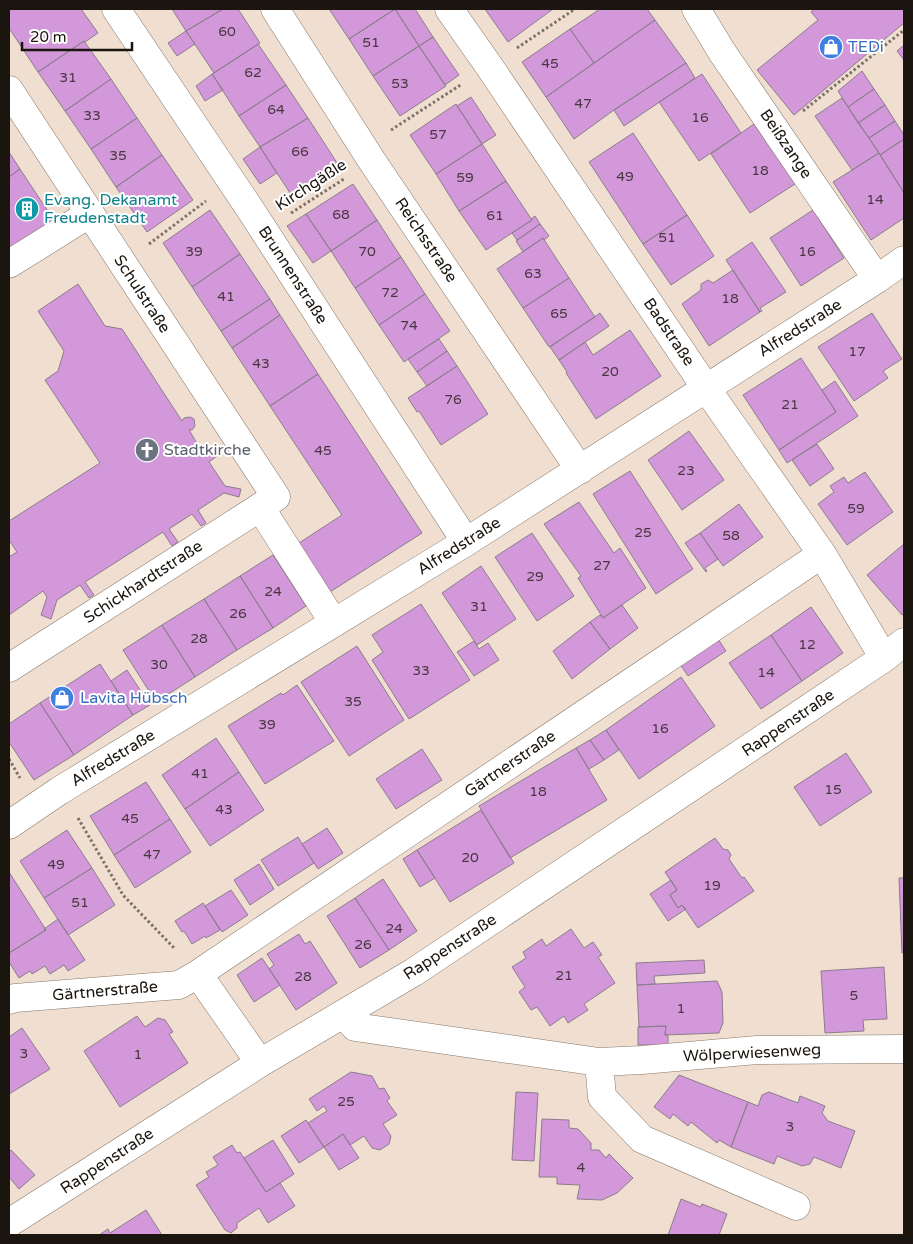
<svg xmlns="http://www.w3.org/2000/svg" width="913" height="1244" viewBox="0 0 913 1244" font-family="'Varela Round',sans-serif">
  <style>
    .building { fill: #d398d9; stroke: #8b7d8c }
    .lines { fill: none; stroke-linecap: round; stroke-linejoin: round }
    .minor-casing { stroke: #867769; stroke-width: 29 }
    .path { stroke: #7d7268; stroke-width: 3; stroke-dasharray: 2.5 2.5; stroke-linecap: butt }
    .minor { stroke: #fff; stroke-width: 28 }
    .labels { text-anchor: middle; dominant-baseline: central; stroke-width: 4; stroke-linejoin: round; paint-order: stroke }
    .number-label { font-size: 14px; fill: #493642 }
    .shop-label { font-size: 16px; fill: #366cbe; stroke: #fff; text-anchor: start }
    .street-label { font-size: 16px; fill: #1b150f; stroke: #fff }
    .culture-label { font-size: 16px; fill: #0d838f; stroke: #fff; text-anchor: start }
    .worship-label { font-size: 16px; fill: #5b616d; stroke: #fff; text-anchor: start }
  </style>
  <rect width="100%" height="100%" fill="#f0dfd0"/>
  <path class="building" d="M9,9H81L98,33L85,42L84,41L38,72L9,28Z
    M172,9H223L186,31Z
    M223,9H238L260,43L214,73L186,31Z
    M329,9H395L349,39Z
    M395,9L419,46L373,76L349,39Z
    M395,9H415L433,37L419,46Z
    M485,9H553L508,42Z
    M600,9H647L655,20L594,63L570,29Z
    M815,9H904V23L794,115L757,70L818,20L811,12Z
    M655,20L686,63L614,110L574,139L546,97Z
    M570,29L594,63L546,97L522,62Z
    M186,31L195,44L177,56L168,43Z
    M433,37L459,75L445,85L419,46Z
    M84,41L111,79L65,111L38,72Z
    M258,44L286,85L239,116L212,74Z
    M904,45V60L897,51Z
    M419,46L446,86L400,116L373,76Z
    M686,63L695,78L624,126L614,110Z
    M862,71L874,89L848,107L838,91Z
    M212,74L223,90L205,101L196,86Z
    M702,74L741,133L699,161L659,102Z
    M111,79L137,118L91,149L65,111Z
    M286,85L308,118L260,147L239,116Z
    M874,89L885,105L858,123L848,107Z
    M471,97L496,135L482,144L457,106Z
    M842,98L879,153L852,170L815,116Z
    M456,104L482,144L436,174L410,135Z
    M885,105L895,121L869,138L858,123Z
    M137,118L162,155L116,187L91,149Z
    M308,118L339,166L292,196L260,147Z
    M895,121L904,135V139L880,155L869,138Z
    M754,124L795,184L750,213L711,154Z
    M633,133L687,215L643,244L589,162Z
    M904,139V193L880,155Z
    M482,144L506,181L459,211L436,174Z
    M260,147L277,173L260,184L243,159Z
    M9,152L20,169L9,177Z
    M879,153L904,193V218L871,240L833,182Z
    M162,155L193,200L147,232L116,187Z
    M20,169L55,222L9,253V177Z
    M506,181L532,220L486,250L459,211Z
    M353,184L377,220L331,251L306,214Z
    M210,210L240,254L192,287L163,243Z
    M813,210L844,258L801,286L770,238Z
    M306,214L331,251L313,263L287,226Z
    M687,215L714,256L671,285L643,244Z
    M535,216L540,224L517,240L512,233L532,220L531,219Z
    M377,220L401,257L355,288L331,251Z
    M540,224L549,236L544,240L543,238L523,252L516,241Z
    M543,238L569,278L523,308L497,269Z
    M752,242L786,292L760,308L762,311L760,312L726,260Z
    M240,254L270,299L221,331L192,287Z
    M401,257L425,294L379,325L355,288Z
    M733,270L760,312L709,346L682,304L701,290V284L708,280L713,283Z
    M569,278L595,317L549,347L523,308Z
    M78,284L105,326L122,329L182,421L184,418L190,417L194,419L195,426L192,430H189L204,455L216,447L221,453L209,462L225,486L241,489L239,497L224,493L198,510L206,523L201,526L192,514L169,529L178,542L172,546L163,532L85,582L94,595L89,598L80,585L57,600L51,619L41,615L47,597L43,591L9,615V557L17,552L9,540V521L100,463L45,380L58,371L64,351L38,311Z
    M425,294L450,331L404,362L379,325Z
    M270,299L280,315L232,348L221,331Z
    M600,313L609,326L559,360L550,347Z
    M872,313L902,359L883,371L888,378L854,401L818,347Z
    M280,315L318,374L270,406L232,348Z
    M630,330L661,376L596,419L566,373L567,372L559,360L585,342L593,355Z
    M439,339L447,351L417,372L408,359Z
    M447,351L457,366L427,386L417,372Z
    M801,358L836,412L779,450L743,395Z
    M457,366L488,414L441,445L419,411L417,412L408,398Z
    M318,374L422,533L330,592L299,543L342,515L270,406Z
    M835,381L858,416L787,463L779,450L836,412L822,390Z
    M689,431L724,480L682,510L648,460Z
    M817,444L834,469L810,486L792,460Z
    M630,471L693,569L656,594L593,494Z
    M865,472L893,512L847,545L818,504L834,492L830,486L844,477L848,483Z
    M579,502L614,553L620,548L646,588L603,618L578,578L581,576L544,524Z
    M739,504L763,537L723,566L700,533Z
    M532,533L574,596L537,621L495,557Z
    M700,533L718,559L705,568L707,571L706,572L685,543Z
    M904,544V613L902,615L867,575Z
    M273,555L306,606L273,628L240,576Z
    M481,566L516,619L477,645L442,593Z
    M240,576L273,628L237,650L204,599Z
    M204,599L237,650L195,677L162,625Z
    M421,604L470,680L409,719L372,660L383,652L372,635Z
    M622,605L638,628L610,649L590,622L600,615L603,618Z
    M811,607L843,653L802,681L771,635Z
    M590,622L610,649L572,679L553,651Z
    M162,625L195,677L156,702L123,650Z
    M714,633L726,651L688,676L676,658Z
    M771,635L802,681L761,709L729,663Z
    M474,641L479,649L488,643L499,660L474,676L457,652Z
    M357,646L404,720L349,756L301,682Z
    M100,664L133,715L74,755L40,703Z
    M127,670L150,705L133,715L111,681Z
    M681,677L715,726L639,779L606,730Z
    M297,685L334,741L265,784L228,726L281,693L283,695Z
    M40,703L74,755L34,780L9,742V724Z
    M606,730L619,750L604,760L590,740Z
    M216,738L239,772L185,809L162,775Z
    M590,740L604,760L589,769L576,748Z
    M576,748L607,800L510,858L479,806Z
    M422,749L442,780L396,809L376,779Z
    M846,753L872,792L820,826L794,787Z
    M239,772L264,810L210,846L185,809Z
    M146,782L170,819L114,855L90,816Z
    M481,810L514,863L450,902L417,850Z
    M170,819L191,852L135,888L114,855Z
    M327,828L343,853L318,869L302,844Z
    M67,830L92,868L44,898L20,861Z
    M298,837L314,863L278,886L261,860Z
    M715,838L723,849L728,850L731,855L729,859L742,878L744,877L754,891L698,928L682,905L678,908L670,895L677,890L665,872Z
    M417,850L435,878L420,887L403,859Z
    M259,864L274,889L250,905L234,880Z
    M92,868L115,905L68,935L44,898Z
    M9,872L46,930L9,953Z
    M899,878H904V952L902,953Z
    M383,879L417,931L389,950L355,898Z
    M671,880L677,890L670,895L678,908L682,905L686,909L668,921L650,894Z
    M231,890L248,915L222,932L205,906Z
    M355,898L389,950L360,968L327,916Z
    M203,903L220,930L206,938L205,936L192,944L184,931L182,932L175,921Z
    M58,919L85,960L68,971L64,965L50,974L45,966L32,974L30,971L19,978L9,962V953L46,930L44,929Z
    M571,929L584,948L593,942L602,955L598,957L615,983L584,1004L588,1010L568,1023L564,1016L550,1026L537,1007L531,1010L519,992L525,987L512,967L526,958L523,952L542,939L546,946Z
    M299,934L305,944L310,941L337,983L296,1010L269,969L274,965L267,954Z
    M262,958L280,985L254,1002L237,975Z
    M704,960L705,973L654,976L655,984L637,985L636,963Z
    M884,967L887,1019L863,1020L864,1031L825,1033L821,971Z
    M717,981L722,992L723,1023L719,1033L665,1035L666,1026L639,1027L637,985Z
    M137,1016L145,1027L158,1018L165,1020L173,1032L169,1034L188,1063L120,1107L84,1051Z
    M666,1026L665,1035H668V1045H638V1027Z
    M22,1028L50,1069L9,1094V1037Z
    M351,1072L372,1076L379,1089L384,1088L390,1098L387,1101L397,1115L383,1124L391,1136L389,1144L380,1150L372,1148L364,1136L350,1145L343,1134L324,1147L308,1123L327,1111L324,1106L317,1111L309,1099Z
    M679,1075L748,1102L731,1147L719,1140L717,1143L691,1122L688,1126L673,1114L670,1119L654,1107Z
    M516,1092L538,1093L534,1161L512,1160Z
    M769,1092L798,1103L800,1096L825,1106L822,1113L828,1121L855,1131L841,1168L814,1157L810,1164L802,1166L777,1156L774,1164L731,1147L748,1102L758,1106L762,1095Z
    M542,1119L569,1120V1128L578,1129L591,1143V1150H599L606,1158L609,1154L633,1178L617,1193L602,1200L577,1199L580,1185L557,1184V1177H539Z
    M306,1120L324,1147L299,1163L281,1136Z
    M343,1134L359,1158L339,1170L324,1147Z
    M273,1140L294,1174L266,1192L244,1158Z
    M232,1145L237,1153L240,1152L266,1192L280,1183L295,1206L268,1223L259,1208L237,1223V1228L231,1233L225,1230L196,1185L209,1177L206,1172L218,1165L213,1157Z
    M11,1150L35,1175L19,1189L9,1177V1152Z
    M681,1199L701,1207L702,1204L727,1214L719,1235H668Z
    M146,1210L162,1235H99L108,1229L110,1233Z"/>
  <g class="lines">
    <g class="minor-casing">
      <path id="minor" d="M116,9L250,209L466,542
        M275,9L372,161L580,470
        M449,9L489,66L706,388L822,554L884,658
        M696,9L722,52L877,279
        M9,90L276,497L9,668
        M9,264L89,214
        M260,507L334,623
        M9,825L59,791L466,542L877,279L904,260
        M198,974L260,1063
        M9,1000L15,998L179,985L198,974L822,554
        M344,1014L355,1027L599,1062L642,1060L757,1050L904,1049
        M599,1062L602,1097L642,1139L796,1206
        M9,1223L260,1063L414,972L884,658L904,642"/>
    </g>
    <path class="path" d="M517,48L575,9
      M803,111L904,30
      M391,130L462,84
      M291,213L344,179
      M149,244L206,201
      M9,759L20,778
      M78,818L123,895L175,949"/>
    <use href="#minor" class="minor"/>
  </g>
  <defs>
    <g id="shop-disc" transform="scale(1.25)"><circle r="9.5" fill="#3f7fe0" stroke="#fff"/><path d="M-5-2.5h2.3a2.7 3.5 0 0 1 5.4 0H5L5.5 6h-11ZM-1.5-2.5h3a1.5 2.3 0 0 0-3 0Z" fill="#fff"/></g>
    <g id="building-disc" transform="scale(1.25)"><circle r="9.5" fill="#0f9aa8" stroke="#fff"/><path d="M-4-6H4V6H1V3H-1V6H-4ZM-2.5-4.3h1.7v1.8h-1.7ZM.8-4.3h1.7v1.8H.8ZM-2.5-1h1.7V.8h-1.7ZM.8-1h1.7V.8H.8Z" fill="#fff"/></g>
    <g id="church-disc" transform="scale(1.25)"><circle r="9.5" fill="#6b7280" stroke="#fff"/><path d="M-1.2-6h2.4v3.5h3.3v2.4h-3.3V6h-2.4V-.1h-3.3v-2.4h3.3Z" fill="#fff"/></g>
  </defs>
  <g fill-rule="evenodd">
    <use href="#shop-disc" x="831" y="47"/>
    <use href="#building-disc" x="27" y="209"/>
    <use href="#church-disc" x="147" y="450"/>
    <use href="#shop-disc" x="62" y="698"/>
  </g>
  <g class="labels">
    <g class="number-label">
      <text x="227" y="31">60</text>
      <text x="371" y="42">51</text>
      <text x="550" y="63">45</text>
      <text x="253" y="72">62</text>
      <text x="68" y="77">31</text>
      <text x="400" y="83">53</text>
      <text x="583" y="103">47</text>
      <text x="276" y="109">64</text>
      <text x="92" y="115">33</text>
      <text x="700" y="117">16</text>
      <text x="438" y="134">57</text>
      <text x="300" y="151">66</text>
      <text x="118" y="155">35</text>
      <text x="760" y="170">18</text>
      <text x="625" y="176">49</text>
      <text x="465" y="177">59</text>
      <text x="875" y="199">14</text>
      <text x="341" y="214">68</text>
      <text x="495" y="215">61</text>
      <text x="667" y="237">51</text>
      <text x="194" y="251">39</text>
      <text x="367" y="251">70</text>
      <text x="807" y="251">16</text>
      <text x="533" y="273">63</text>
      <text x="390" y="292">72</text>
      <text x="226" y="296">41</text>
      <text x="730" y="298">18</text>
      <text x="559" y="313">65</text>
      <text x="409" y="325">74</text>
      <text x="857" y="351">17</text>
      <text x="261" y="363">43</text>
      <text x="610" y="371">20</text>
      <text x="453" y="399">76</text>
      <text x="790" y="404">21</text>
      <text x="323" y="450">45</text>
      <text x="686" y="470">23</text>
      <text x="856" y="508">59</text>
      <text x="643" y="532">25</text>
      <text x="731" y="535">58</text>
      <text x="602" y="565">27</text>
      <text x="535" y="576">29</text>
      <text x="273" y="591">24</text>
      <text x="479" y="606">31</text>
      <text x="238" y="613">26</text>
      <text x="199" y="638">28</text>
      <text x="807" y="644">12</text>
      <text x="159" y="664">30</text>
      <text x="421" y="670">33</text>
      <text x="766" y="672">14</text>
      <text x="353" y="701">35</text>
      <text x="267" y="724">39</text>
      <text x="660" y="728">16</text>
      <text x="200" y="773">41</text>
      <text x="833" y="789">15</text>
      <text x="538" y="791">18</text>
      <text x="224" y="809">43</text>
      <text x="130" y="818">45</text>
      <text x="152" y="854">47</text>
      <text x="470" y="857">20</text>
      <text x="56" y="864">49</text>
      <text x="712" y="885">19</text>
      <text x="80" y="902">51</text>
      <text x="394" y="928">24</text>
      <text x="363" y="944">26</text>
      <text x="564" y="975">21</text>
      <text x="303" y="976">28</text>
      <text x="854" y="995">5</text>
      <text x="681" y="1008">1</text>
      <text x="24" y="1053">3</text>
      <text x="138" y="1054">1</text>
      <text x="346" y="1101">25</text>
      <text x="790" y="1126">3</text>
      <text x="581" y="1167">4</text>
    </g>
    <g class="shop-label">
      <text x="848" y="47">TEDi</text>
      <text x="80" y="698">Lavita Hübsch</text>
    </g>
    <g class="street-label">
      <text transform="translate(786 144) rotate(56)">Beißzange</text>
      <text transform="translate(311 185) rotate(-33)">Kirchgäßle</text>
      <text transform="translate(426 240) rotate(56)">Reichsstraße</text>
      <text transform="translate(293 275) rotate(57)">Brunnenstraße</text>
      <text transform="translate(142 294) rotate(57)">Schulstraße</text>
      <text transform="translate(800 328) rotate(-32)">Alfredstraße</text>
      <text transform="translate(669 332) rotate(56)">Badstraße</text>
      <text transform="translate(459 546) rotate(-32)">Alfredstraße</text>
      <text transform="translate(143 582) rotate(-33)">Schickhardtstraße</text>
      <text transform="translate(788 723) rotate(-34)">Rappenstraße</text>
      <text transform="translate(113 758) rotate(-31)">Alfredstraße</text>
      <text transform="translate(510 764) rotate(-34)">Gärtnerstraße</text>
      <text transform="translate(450 947) rotate(-33)">Rappenstraße</text>
      <text transform="translate(105 991) rotate(-5)">Gärtnerstraße</text>
      <text transform="translate(752 1053) rotate(-3)">Wölperwiesenweg</text>
      <text transform="translate(107 1161) rotate(-33)">Rappenstraße</text>
    </g>
    <g class="culture-label">
      <text x="44" y="200">Evang. Dekanamt<tspan x="44" dy="18">Freudenstadt</tspan></text>
    </g>
    <g class="worship-label">
      <text x="164" y="450">Stadtkirche</text>
    </g>
  </g>
  <rect width="913" height="1244" fill="none" stroke="#1b150f" stroke-width="20"/>
  <path d="M22 42v8h110v-8" fill="none" stroke="#1b150f" stroke-width="2.5"/>
  <text x="30" y="42" font-size="15" fill="#1b150f" stroke="#ffffff" stroke-width="4" paint-order="stroke">20 m</text>
</svg>
